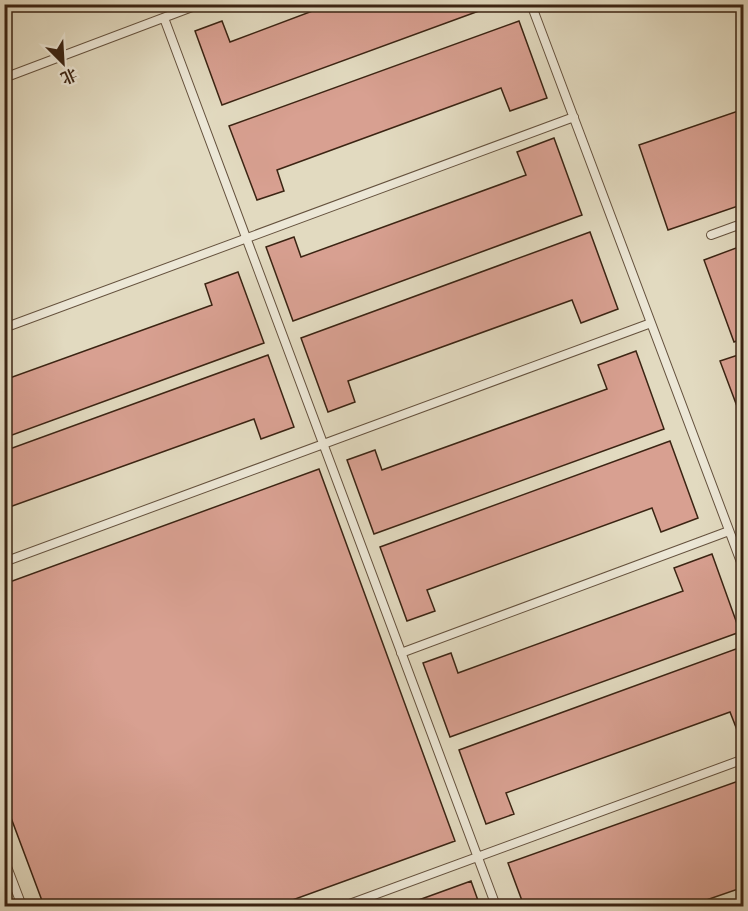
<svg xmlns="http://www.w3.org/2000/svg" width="748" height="911" viewBox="0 0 748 911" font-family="'EB Garamond','Noto Serif SC',serif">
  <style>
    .building { fill: #d8a091; stroke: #3b2413; stroke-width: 1.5 }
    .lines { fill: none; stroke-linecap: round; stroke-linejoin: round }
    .service-casing { stroke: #65523e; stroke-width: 10 }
    .service { stroke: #ece7d6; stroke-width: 8 }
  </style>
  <rect width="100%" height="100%" fill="#e2dac0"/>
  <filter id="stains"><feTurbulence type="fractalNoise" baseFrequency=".00333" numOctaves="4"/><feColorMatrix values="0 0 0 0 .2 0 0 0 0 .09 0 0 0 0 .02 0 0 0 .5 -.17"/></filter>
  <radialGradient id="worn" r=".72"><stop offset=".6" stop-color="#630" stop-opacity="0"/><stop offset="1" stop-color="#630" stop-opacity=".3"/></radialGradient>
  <path class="building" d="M331,4H498L222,105L195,31L222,21L230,42Z
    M519,21L547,98L510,111L501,88L277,170L284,191L257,200L229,126Z
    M744,109V204L668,230L639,145Z
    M554,138L582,215L293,321L266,247L294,237L301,257L526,175L517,152Z
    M590,232L618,309L581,323L572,300L348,381L355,402L328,412L301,338Z
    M744,245V338L734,342L704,260Z
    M238,272L264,343L4,438V380L212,305L205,284Z
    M636,351L664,429L374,534L347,460L375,450L382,470L607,389L598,365Z
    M744,353V425L720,361Z
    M268,355L294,427L261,439L254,419L4,509V451Z
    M670,441L698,518L661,532L652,508L427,590L435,611L407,621L380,547Z
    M319,469L455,841L276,906H44L4,799V584Z
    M712,554L740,632L450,737L423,663L451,653L458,673L683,591L674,568Z
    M744,646V733L739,735L730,712L506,793L514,814L486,824L459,750Z
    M744,779V887L689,906H524L508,863Z
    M471,881L480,906H402Z"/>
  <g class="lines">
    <g class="service-casing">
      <path id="service" d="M531,4L744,570
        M164,18L496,906
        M4,78L200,4
        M711,235L744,223
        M4,328L574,117
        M4,562L651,323
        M401,653L729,531
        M4,859L22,906
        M344,906L744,759"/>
    </g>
    <use href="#service" class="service"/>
  </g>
  <rect width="748" height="911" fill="none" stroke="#e2dac0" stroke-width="24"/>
  <rect x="6" y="6" width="736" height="899" fill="none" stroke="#3b2413" stroke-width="3"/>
  <rect x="12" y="12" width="724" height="887" fill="none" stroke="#3b2413" stroke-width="1.5"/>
  <g transform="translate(63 63) rotate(156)" stroke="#ece7d6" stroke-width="4.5" paint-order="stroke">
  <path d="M0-4.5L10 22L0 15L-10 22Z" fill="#3b2413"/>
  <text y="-9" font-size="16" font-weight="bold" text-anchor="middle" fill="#3b2413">北</text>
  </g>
  <rect width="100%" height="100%" filter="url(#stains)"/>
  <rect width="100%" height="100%" fill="url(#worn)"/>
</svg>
